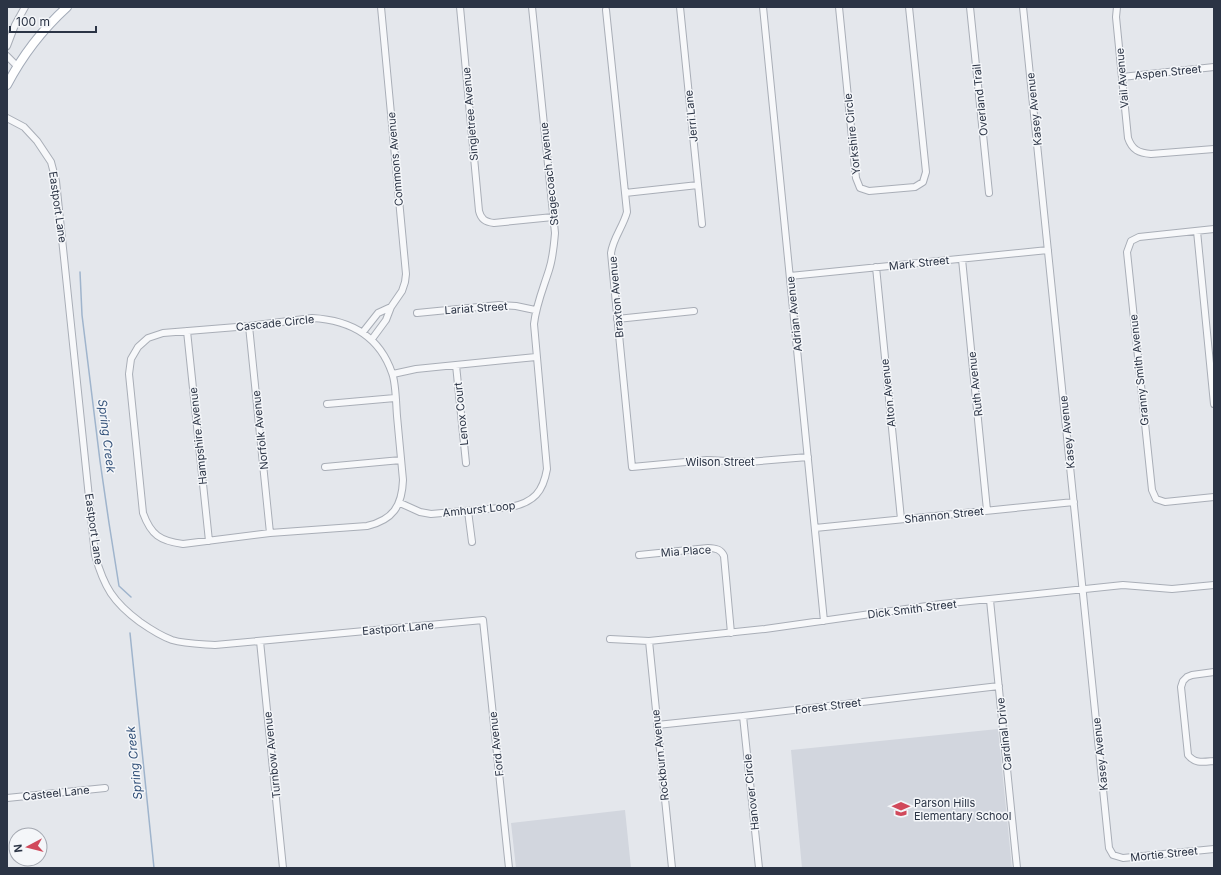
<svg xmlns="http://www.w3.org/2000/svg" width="1221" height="875" viewBox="0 0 1221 875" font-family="Inter,sans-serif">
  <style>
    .built { fill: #d2d6de }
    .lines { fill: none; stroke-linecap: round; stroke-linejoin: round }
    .stream { stroke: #9fb4cc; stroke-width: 1.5 }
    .minor-casing { stroke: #a9aeb7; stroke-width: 8 }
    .major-casing { stroke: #a3abb8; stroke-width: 10 }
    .minor { stroke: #f7f8fa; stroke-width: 6 }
    .major { stroke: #fff; stroke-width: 8 }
    .labels { text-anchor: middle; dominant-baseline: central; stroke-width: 3; stroke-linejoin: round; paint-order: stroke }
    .street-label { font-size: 11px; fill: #2b3445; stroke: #f4f6f9 }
    .poi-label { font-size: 11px; fill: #2b3445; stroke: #f4f6f9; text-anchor: start }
    .water-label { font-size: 12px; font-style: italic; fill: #34527a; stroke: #f4f6f9 }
  </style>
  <rect width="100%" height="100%" fill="#e4e7ec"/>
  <path class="built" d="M998,729L1012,868H802L791,750Z
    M625,810L631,868H516L511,823Z"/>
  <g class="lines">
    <path class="stream" d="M80,272L82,315L100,461L109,523L119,586L131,597
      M130,633L154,868"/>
    <g class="minor-casing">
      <path id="minor" d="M460,7L479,211C481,219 485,222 494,223L553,217
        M680,7L702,224
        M763,7L824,621
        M839,7L856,178L860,188L869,191L915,187L923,182L926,172L909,7
        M970,7L989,193
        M1023,7L1109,848L1113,855L1123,858L1214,849
        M1117,7L1116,17L1128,138C1132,150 1139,153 1151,154L1214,149
        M606,10L627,212C623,227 613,238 611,253L632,467L707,460L748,462L808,457
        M7,46L15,25L25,7
        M7,56L17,66
        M1122,77L1214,67
        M7,118L24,127L37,141L51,162L56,181L95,555C104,587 113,602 140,622C150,629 161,636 172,640C185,644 201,644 215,645L483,620L509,868
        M625,193L698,185
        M1214,229L1139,237L1131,241L1127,252L1152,490L1156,499L1165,502L1214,497
        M1197,231L1214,404
        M962,259L987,510
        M876,267L901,519
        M790,276L1048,250
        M417,313L499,305L516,306L535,310
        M312,318C350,320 379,335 392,373C396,383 396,404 397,416C399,437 401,459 403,480C402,506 393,520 367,526L270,533L183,544C160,541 151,535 143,513L129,374L131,359L138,347L148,338L163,333L249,326Z
        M617,319L694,311
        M249,326L270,533
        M187,331L209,541
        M363,332L378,313L391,307
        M372,339L386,320L391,307L402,291L405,282L406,274L381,7
        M456,365L466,463
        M393,374L416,369L536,357
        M327,404L395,398
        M325,467L401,460
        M400,503L420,512L431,514L511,507C534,502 543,492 547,469L534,324C536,305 543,289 549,270C553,258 554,245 555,233L532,7
        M468,511L472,542
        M815,528L1074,502
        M639,555L708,548C715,548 721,549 724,556L731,633
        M990,600L1017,868
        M610,639L649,641L765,629L941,604L1123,585L1172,589L1214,585
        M260,641L283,868
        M649,641L672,868
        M1214,672L1192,675L1187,677L1183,681L1181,687L1188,755C1195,764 1203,762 1214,761
        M743,716L759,868
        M657,725L743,716L999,686
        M7,798L105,788"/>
    </g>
    <g class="major-casing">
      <path id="major" d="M7,85C22,56 43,29 67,7"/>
    </g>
    <use href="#minor" class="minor"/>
    <use href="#major" class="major"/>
  </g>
  <defs>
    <g id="school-bare" transform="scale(1.38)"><path d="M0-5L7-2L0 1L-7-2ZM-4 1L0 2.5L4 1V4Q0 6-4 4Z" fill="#d1495b" stroke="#f4f6f9" stroke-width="2.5" paint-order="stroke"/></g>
  </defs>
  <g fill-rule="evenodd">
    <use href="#school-bare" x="901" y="809"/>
  </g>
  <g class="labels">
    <g class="street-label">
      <text transform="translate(1168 72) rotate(-6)">Aspen Street</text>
      <text transform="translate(1122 78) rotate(-95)">Vail Avenue</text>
      <text transform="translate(980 100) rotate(-96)">Overland Trail</text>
      <text transform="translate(1034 109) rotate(-96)">Kasey Avenue</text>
      <text transform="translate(470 114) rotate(-95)">Singletree Avenue</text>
      <text transform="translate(691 116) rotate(-96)">Jerri Lane</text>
      <text transform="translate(852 134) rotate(-96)">Yorkshire Circle</text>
      <text transform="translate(395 159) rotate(-95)">Commons Avenue</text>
      <text transform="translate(549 174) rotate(-96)">Stagecoach Avenue</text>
      <text transform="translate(58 207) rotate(82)">Eastport Lane</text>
      <text transform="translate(919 263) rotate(-6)">Mark Street</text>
      <text transform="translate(616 297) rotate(-95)">Braxton Avenue</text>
      <text transform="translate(476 308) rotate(-4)">Lariat Street</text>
      <text transform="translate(794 314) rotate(-96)">Adrian Avenue</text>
      <text transform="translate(275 323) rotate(-6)">Cascade Circle</text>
      <text transform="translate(1139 370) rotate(-96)">Granny Smith Avenue</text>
      <text transform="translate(975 384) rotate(-96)">Ruth Avenue</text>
      <text transform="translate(888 393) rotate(-96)">Alton Avenue</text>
      <text transform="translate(461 414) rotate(-96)">Lenox Court</text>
      <text transform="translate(260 430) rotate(-96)">Norfolk Avenue</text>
      <text transform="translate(1067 432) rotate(-96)">Kasey Avenue</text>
      <text transform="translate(198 436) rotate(-96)">Hampshire Avenue</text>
      <text x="720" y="462">Wilson Street</text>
      <text transform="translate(479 509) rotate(-6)">Amhurst Loop</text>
      <text transform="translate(944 515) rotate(-6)">Shannon Street</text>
      <text transform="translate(94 529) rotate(82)">Eastport Lane</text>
      <text transform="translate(686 551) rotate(-4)">Mia Place</text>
      <text transform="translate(912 609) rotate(-7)">Dick Smith Street</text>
      <text transform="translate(398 628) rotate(-5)">Eastport Lane</text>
      <text transform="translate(828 706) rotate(-7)">Forest Street</text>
      <text transform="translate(1004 734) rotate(-96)">Cardinal Drive</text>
      <text transform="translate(496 744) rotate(-96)">Ford Avenue</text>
      <text transform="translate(1100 754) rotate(-96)">Kasey Avenue</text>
      <text transform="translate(272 755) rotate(-96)">Turnbow Avenue</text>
      <text transform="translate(660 755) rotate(-96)">Rockburn Avenue</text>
      <text transform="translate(751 792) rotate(-96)">Hanover Circle</text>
      <text transform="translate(56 793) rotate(-6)">Casteel Lane</text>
      <text transform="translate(1164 854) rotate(-6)">Mortie Street</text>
    </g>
    <g class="poi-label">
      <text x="914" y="803">Parson Hills<tspan x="914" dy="13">Elementary School</tspan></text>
    </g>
    <g class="water-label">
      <text transform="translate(107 436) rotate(83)">Spring Creek</text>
      <text transform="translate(134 763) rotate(-96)">Spring Creek</text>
    </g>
  </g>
  <rect width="1221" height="875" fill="none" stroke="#2b3445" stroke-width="16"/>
  <g transform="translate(28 847) rotate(263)"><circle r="19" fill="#f4f6f9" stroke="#a4a8b1"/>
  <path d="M0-3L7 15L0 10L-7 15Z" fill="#d1495b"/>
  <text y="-6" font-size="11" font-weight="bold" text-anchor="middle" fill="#2b3445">N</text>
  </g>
  <path d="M10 26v6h86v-6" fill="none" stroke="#2b3445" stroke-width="2"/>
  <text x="16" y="26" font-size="12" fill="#2b3445" stroke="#f4f6f9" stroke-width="3" paint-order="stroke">100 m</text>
</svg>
